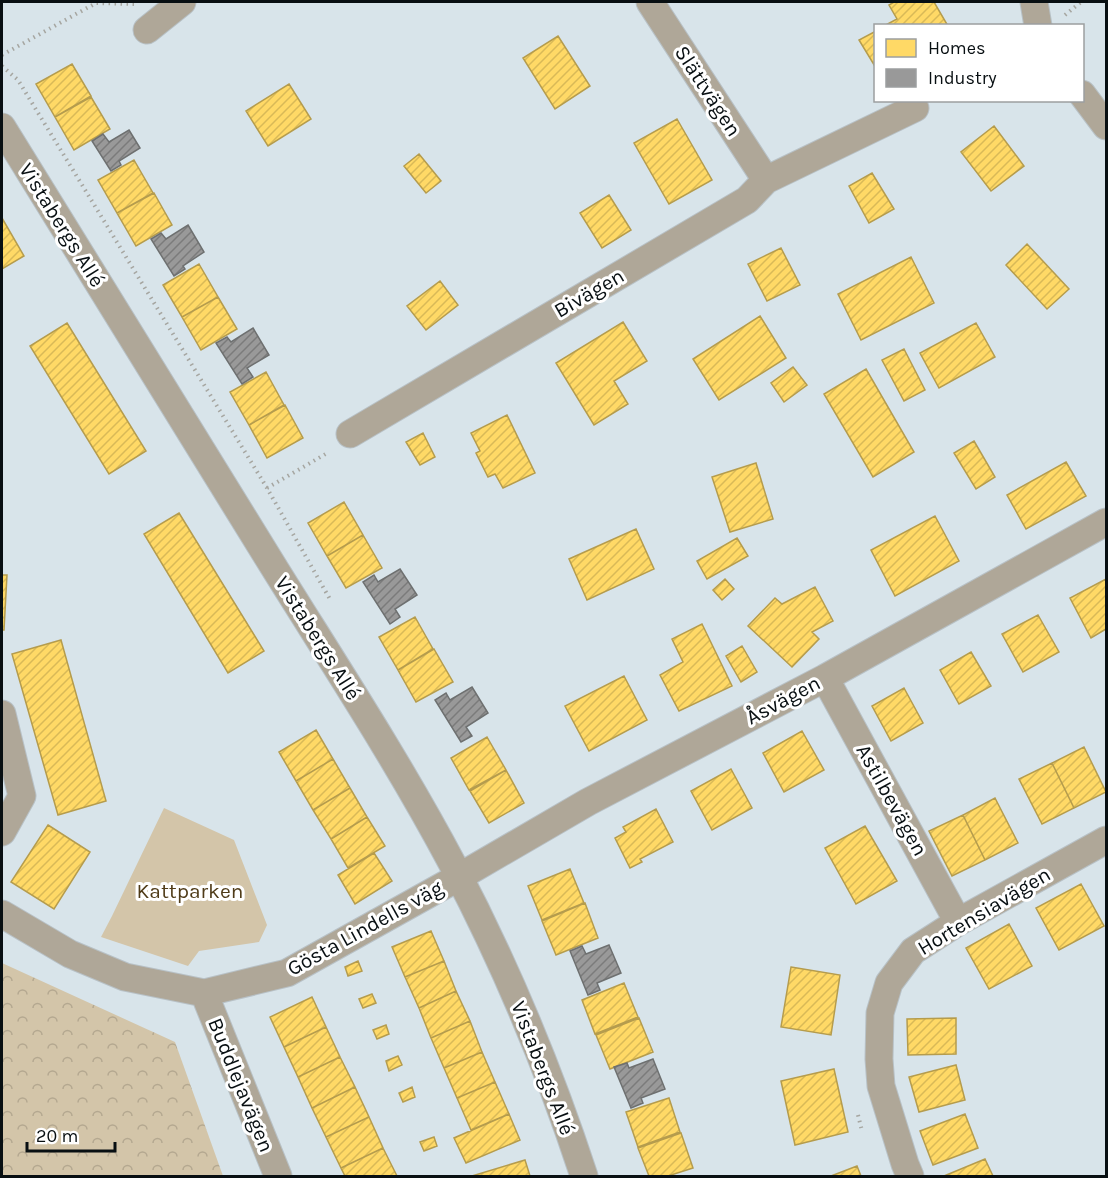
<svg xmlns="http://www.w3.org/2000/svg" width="1108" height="1178" viewBox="0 0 1108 1178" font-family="Karla,sans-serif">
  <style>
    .green { fill: #d3c5a9 }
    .forest { fill: url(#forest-crowns) }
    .homes { fill: url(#homes-hatch); stroke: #b59c4d; stroke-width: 1.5 }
    .industry { fill: url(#industry-hatch); stroke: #6e7070; stroke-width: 1.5 }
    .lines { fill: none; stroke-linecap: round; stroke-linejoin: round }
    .minor-casing { stroke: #b8c1c6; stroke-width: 29 }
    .path { stroke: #a6a6a1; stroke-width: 4; stroke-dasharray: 1.5 4.5; stroke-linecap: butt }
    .minor { stroke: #afa798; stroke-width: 27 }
    .labels { text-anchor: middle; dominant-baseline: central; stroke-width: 6; stroke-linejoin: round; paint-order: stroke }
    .street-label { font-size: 21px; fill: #080f12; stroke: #fff }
    .park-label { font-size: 21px; fill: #4f3b18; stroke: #fff }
  </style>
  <defs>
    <pattern id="forest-crowns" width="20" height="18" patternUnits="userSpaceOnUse" patternTransform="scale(1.5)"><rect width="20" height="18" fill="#d3c5a9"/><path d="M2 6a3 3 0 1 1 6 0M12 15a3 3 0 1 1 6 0" fill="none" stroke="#b4a890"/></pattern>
    <pattern id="homes-hatch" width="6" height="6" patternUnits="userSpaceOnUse" patternTransform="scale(1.5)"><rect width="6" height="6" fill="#ffd966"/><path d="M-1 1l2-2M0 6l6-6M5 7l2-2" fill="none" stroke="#d9b957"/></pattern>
    <pattern id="industry-hatch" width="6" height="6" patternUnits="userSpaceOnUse" patternTransform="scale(1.5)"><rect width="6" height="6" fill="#999"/><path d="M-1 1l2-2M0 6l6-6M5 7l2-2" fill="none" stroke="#7b7b7b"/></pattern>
  </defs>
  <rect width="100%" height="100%" fill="#d8e4ea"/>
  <path class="green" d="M164,808L234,840L267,925L259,942L199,951L188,966L101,937L112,916Z"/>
  <path class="forest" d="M2,963L175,1042L223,1176H2Z"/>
  <path class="homes" d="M894,2H934L948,26H884L897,19L889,5Z
    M876,31V68L859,40Z
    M558,36L590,86L555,109L523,58Z
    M72,64L91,96L55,117L36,84Z
    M289,84L311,119L268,146L246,111Z
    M91,97L110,129L74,150L55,117Z
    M677,119L712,180L669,204L634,143Z
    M994,126L1024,166L991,191L961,152Z
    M419,154L441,181L426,193L404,166Z
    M134,160L153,193L117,213L98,180Z
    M872,173L894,209L869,223L849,186Z
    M154,193L172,225L136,246L117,213Z
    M609,195L631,230L602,248L580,213Z
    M2,218L24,256L2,269Z
    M1027,244L1069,289L1047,309L1006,265Z
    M781,248L800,285L767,301L748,264Z
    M911,257L934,303L861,340L838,294Z
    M199,264L218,297L182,317L163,285Z
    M440,281L458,305L426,330L407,306Z
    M218,297L237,329L201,350L182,317Z
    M760,316L786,358L719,400L693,359Z
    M623,322L647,361L614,381L628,404L594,425L556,363Z
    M67,323L146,451L109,474L30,346Z
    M976,323L995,357L939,388L920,353Z
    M904,349L925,390L904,401L882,360Z
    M793,367L807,385L784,402L771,383Z
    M866,369L914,452L873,477L824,394Z
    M266,372L284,405L249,425L230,392Z
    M285,405L303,438L267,458L249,425Z
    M507,415L535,473L503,488L495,474L488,477L476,453L480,451L471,433Z
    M423,433L435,457L420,465L406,442Z
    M974,441L995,477L976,489L954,453Z
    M1066,462L1086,496L1026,529L1007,495Z
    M756,463L773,519L730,532L712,477Z
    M344,502L363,535L327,556L308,523Z
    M179,513L264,651L228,673L144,534Z
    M935,516L959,561L895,596L871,550Z
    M636,529L654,569L587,600L569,559Z
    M363,535L382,568L346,588L327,556Z
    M737,538L748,556L707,579L697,561Z
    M2,575H7L4,630H2Z
    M725,579L734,589L722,600L713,590Z
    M1106,579V629L1091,638L1070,598Z
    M815,587L833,621L812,632L819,639L792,667L748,626L775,598L782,604Z
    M1038,615L1059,652L1023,672L1002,634Z
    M415,617L433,649L398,670L379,637Z
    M702,624L732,686L679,711L660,675L683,662L672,639Z
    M61,640L106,801L58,815L12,654Z
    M742,646L757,672L741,682L726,656Z
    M434,649L453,682L416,702L398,670Z
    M971,652L991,686L959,704L940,670Z
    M624,676L647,720L589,751L565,706Z
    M904,688L923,723L891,741L872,706Z
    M316,730L333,759L296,781L279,752Z
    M802,731L824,770L784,792L763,753Z
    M487,737L506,770L469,790L451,758Z
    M1084,747L1106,792L1074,808L1052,763Z
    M333,759L350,788L313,810L296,781Z
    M1052,763L1074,808L1042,824L1019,779Z
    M731,769L752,808L712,830L691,791Z
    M506,770L524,803L489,823L470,791Z
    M350,788L367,817L331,839L313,810Z
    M995,798L1018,843L985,860L963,815Z
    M656,809L673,842L640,859L642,862L630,868L615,838L626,832L623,827Z
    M963,815L985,860L952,876L929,831Z
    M367,817L385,846L348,868L331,839Z
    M48,825L90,852L54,909L11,882Z
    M865,826L897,881L856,904L825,848Z
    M374,853L392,881L355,904L338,875Z
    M570,869L584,903L542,920L528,886Z
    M1081,884L1104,926L1059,950L1036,908Z
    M585,903L598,938L556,955L542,921Z
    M1009,924L1032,966L989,989L966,948Z
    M431,931L444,961L405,977L392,947Z
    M358,961L362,971L348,976L345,967Z
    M444,961L456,991L419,1008L405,977Z
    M791,967L840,975L831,1035L781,1027Z
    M624,983L638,1017L595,1034L582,1000Z
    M456,991L470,1021L431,1038L419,1008Z
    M372,994L376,1003L363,1008L359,999Z
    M312,997L326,1027L284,1047L270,1017Z
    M639,1018L653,1052L610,1069L596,1035Z
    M956,1018V1054L908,1055L907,1019Z
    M470,1021L482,1052L444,1068L431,1038Z
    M386,1025L389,1034L377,1039L373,1030Z
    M326,1027L340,1057L298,1077L284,1047Z
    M482,1052L495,1082L457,1098L444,1068Z
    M398,1056L402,1065L389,1071L386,1061Z
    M340,1057L355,1087L312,1108L298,1077Z
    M956,1065L965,1100L919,1112L909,1077Z
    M834,1069L848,1132L795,1145L781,1081Z
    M495,1082L509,1114L471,1130L457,1098Z
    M355,1087L369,1117L326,1137L312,1108Z
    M412,1087L415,1097L403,1102L399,1093Z
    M669,1098L680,1132L638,1147L626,1112Z
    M509,1114L520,1140L466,1163L454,1138Z
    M965,1114L978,1148L933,1165L920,1131Z
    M369,1117L383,1148L341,1168L326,1137Z
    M681,1133L693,1168L668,1176H649L638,1148Z
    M434,1137L437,1146L424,1151L420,1142Z
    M383,1148L397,1176H345L341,1168Z
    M985,1159L993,1176H944Z
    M525,1160L530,1176H472Z
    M857,1166L861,1176H831Z"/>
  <path class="industry" d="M129,130L140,148L119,161L121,165L111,171L92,141L103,134L109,142Z
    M188,225L204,252L183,266L185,269L174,276L151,239L161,233L166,239Z
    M253,328L269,355L247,368L253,377L242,384L216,343L227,337L231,342Z
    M400,569L417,595L395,609L400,617L390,624L363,582L374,575L378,582Z
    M472,687L488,713L466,727L472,736L461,742L435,700L446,693L450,700Z
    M609,945L621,973L597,983L600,990L588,995L570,951L582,946L586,954Z
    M653,1059L665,1089L641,1098L643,1103L631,1108L614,1067L627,1063L629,1068Z"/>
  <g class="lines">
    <g class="minor-casing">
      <path id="minor" d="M650,2L766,180
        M1034,2L1038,26
        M147,30L182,2
        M1082,94L1106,126
        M2,127C93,274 184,421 275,569C336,667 399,763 453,865C505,964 549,1069 584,1176
        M350,434L747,200L766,180L915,108
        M825,678L958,922
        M2,714L22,796L2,832
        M2,914L70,954L125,977L204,993L287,973L459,877L588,802L825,678L1106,522
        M204,993L278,1176
        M910,1176L905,1164L881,1086L879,1059L880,1013L889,983L913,951L958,922L1106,840"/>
    </g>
    <path class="path" d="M1065,15L1081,2
      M2,55L96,3L134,4
      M2,66L18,80L267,488L331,601
      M267,488L329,452
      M858,1115L862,1131"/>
    <use href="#minor" class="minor"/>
  </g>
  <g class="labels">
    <g class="street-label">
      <text transform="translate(708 91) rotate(57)">Slättvägen</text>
      <text transform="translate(62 225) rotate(58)">Vistabergs Allé</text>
      <text transform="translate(589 293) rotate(-30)">Bivägen</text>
      <text transform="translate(318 638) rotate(58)">Vistabergs Allé</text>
      <text transform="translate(783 700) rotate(-28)">Åsvägen</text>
      <text transform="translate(892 800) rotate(61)">Astilbevägen</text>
      <text transform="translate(984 911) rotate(-31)">Hortensiavägen</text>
      <text transform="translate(365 928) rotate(-29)">Gösta Lindells väg</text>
      <text transform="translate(543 1068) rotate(69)">Vistabergs Allé</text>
      <text transform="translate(241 1085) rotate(68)">Buddlejavägen</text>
    </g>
    <g class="park-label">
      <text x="190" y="891">Kattparken</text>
    </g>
  </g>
  <rect width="1108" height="1178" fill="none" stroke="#080f12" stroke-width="6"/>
  <rect x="874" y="24" width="210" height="78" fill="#ffffff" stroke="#9c9fa0" stroke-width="1.5"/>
  <rect x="886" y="39" width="30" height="18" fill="#ffd966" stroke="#9c9fa0" stroke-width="1.5"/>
  <text x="928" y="54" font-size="18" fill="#080f12">Homes</text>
  <rect x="886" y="69" width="30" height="18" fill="#999999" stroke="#9c9fa0" stroke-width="1.5"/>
  <text x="928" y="84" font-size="18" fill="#080f12">Industry</text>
  <path d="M27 1142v9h88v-9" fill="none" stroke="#080f12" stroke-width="3"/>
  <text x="36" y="1142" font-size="18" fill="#080f12" stroke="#ffffff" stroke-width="4.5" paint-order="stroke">20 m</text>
</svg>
